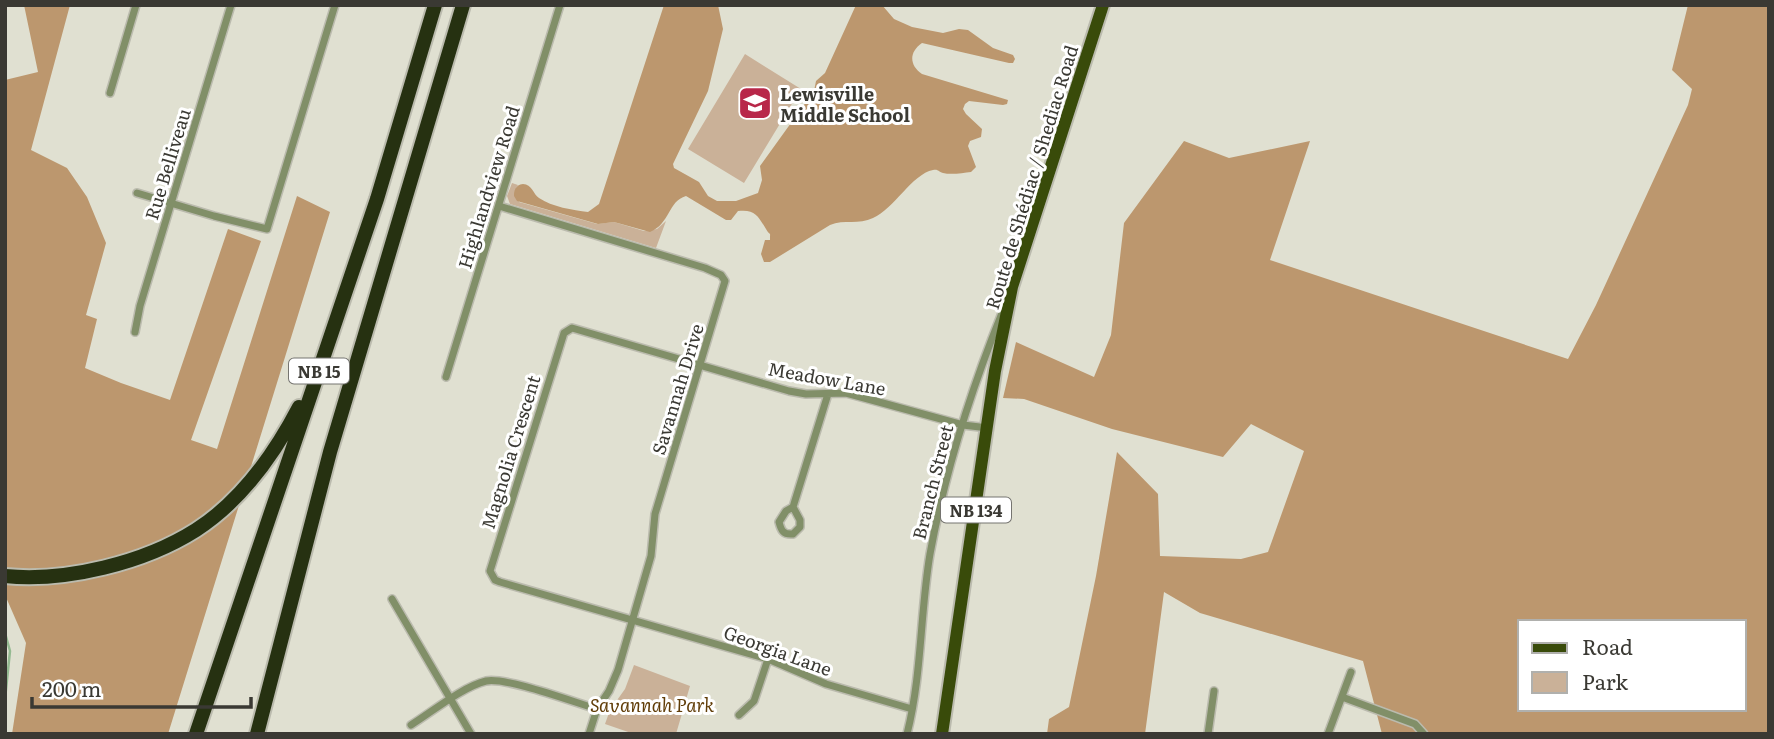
<svg xmlns="http://www.w3.org/2000/svg" width="1774" height="739" viewBox="0 0 1774 739" font-family="Literata,serif">
  <style>
    .green { fill: #cab198 }
    .forest { fill: #bc976e; fill-rule: evenodd }
    .lines { fill: none; stroke-linecap: round; stroke-linejoin: round }
    .stream { stroke: #94ba91; stroke-width: 2.5 }
    .street-casing { stroke: #bbbbae; stroke-width: 10 }
    .primary-casing { stroke: #bbbbae; stroke-width: 16 }
    .highway-casing { stroke: #bbbbae; stroke-width: 18 }
    .street { stroke: #818f68; stroke-width: 7 }
    .primary { stroke: #394b0a; stroke-width: 12 }
    .highway { stroke: #263111; stroke-width: 14 }
    .labels { text-anchor: middle; dominant-baseline: central; stroke-width: 6; stroke-linejoin: round; paint-order: stroke }
    .shield { fill: #fff; stroke: #757470; stroke-width: 2 }
    .shield-label { font-size: 16px; font-weight: bold; fill: #3a3933 }
    .poi-label { font-size: 18px; font-weight: bold; fill: #3a3933; stroke: #fff; text-anchor: start }
    .street-label { font-size: 18px; fill: #3a3933; stroke: #fff }
    .park-label { font-size: 18px; font-style: italic; fill: #603c07; stroke: #fff }
  </style>
  <rect width="100%" height="100%" fill="#e0e0d1"/>
  <path class="green" d="M745,54L801,89L744,183L688,149Z
    M512,183L518,185L516,188L519,202L597,224L614,222L644,231L657,229L666,221L656,248L510,204L507,196Z
    M634,665L690,686L676,734H634L605,724L610,710L625,689Z"/>
  <path class="forest" d="M24,5H70L31,150L67,168L87,197L106,243L86,315L97,319L85,368L121,383L170,400L228,229L261,241L191,440L217,449L297,196L330,212L168,734H12L26,643L5,595V80L38,72Z
    M664,5H718L723,29L708,91L673,164L674,168L699,182L708,196L717,201H736L758,193L762,180L760,166L814,91L816,81L825,73L856,5H882L894,19L912,27L943,33L959,29L968,30L993,48L1013,55L1015,59L1013,63H1009L922,43C909,52 909,65 922,74L1008,100L1007,104L1003,105L969,101L965,104L963,109L966,114L982,129L981,137L970,141L968,146L976,167L971,172C963,173 951,175 943,173C938,172 939,169 933,170C912,174 894,209 873,218C859,225 844,219 830,225L770,262H764L761,254L765,240H770C770,229 771,238 766,229C758,216 755,209 738,211L731,220H726L686,196C668,201 670,224 650,232L614,222L598,224L517,201L514,196C514,191 515,185 523,184C532,184 533,194 539,198C552,207 573,210 588,212L599,204Z
    M1688,5H1769V734H1382L1363,661L1200,613L1164,592L1145,734H1047L1049,719L1069,707L1096,576L1117,452L1158,494L1160,556L1241,559L1268,552L1304,451L1251,424L1223,457L1112,429L1024,399L1003,398L1016,342L1094,377L1111,335L1124,223L1184,141L1229,158L1310,141L1270,260L1568,359L1596,305L1688,105L1692,89L1672,70ZM1520,622H1744V709H1520Z"/>
  <g class="lines">
    <path class="stream" d="M5,633L10,651L5,699"/>
    <g class="street-casing">
      <path id="street" d="M110,93L136,5
        M137,193L214,216L267,229L335,5
        M499,206L705,268L721,275L725,281L655,514L651,556L618,670L609,691L597,709L589,734
        M135,332L140,306L231,5
        M446,377L560,5
        M793,507L800,520V527L793,534C783,535 781,530 779,522L786,511L793,507L828,394
        M392,599L471,734
        M1342,697L1415,724L1424,734
        M912,709L826,684L768,659L500,582L495,580L490,571L564,333L572,328L789,391L806,394L846,393L963,425L988,428
        M739,715L754,701L768,659
        M411,725C432,712 462,687 486,681C507,677 573,702 597,709
        M907,734C922,675 920,613 930,554C945,472 971,390 1002,313
        M1208,734L1214,691
        M1328,734L1351,672"/>
    </g>
    <g class="primary-casing">
      <path id="primary" d="M942,734L995,371L1012,287L1103,5"/>
    </g>
    <g class="highway-casing">
      <path id="highway" d="M5,576C66,582 144,563 196,530C241,501 275,453 299,407
        M196,734L377,199L435,5
        M257,734L330,452L463,5"/>
    </g>
    <use href="#street" class="street"/>
    <use href="#primary" class="primary"/>
    <use href="#highway" class="highway"/>
  </g>
  <defs>
    <g id="school-square" transform="scale(1.75)"><rect x="-9" y="-9" width="18" height="18" rx="4" fill="#b82749" stroke="#fff"/><path d="M0-5L7-2L0 1L-7-2ZM-4 1L0 2.5L4 1V4Q0 6-4 4Z" fill="#fff"/></g>
  </defs>
  <g fill-rule="evenodd">
    <use href="#school-square" x="755" y="103"/>
  </g>
  <g class="labels">
    <g class="shield">
      <rect x="289" y="358.5" width="60" height="25" rx="5"/>
      <rect x="941" y="497.5" width="70" height="25" rx="5"/>
    </g>
    <g class="shield-label">
      <text x="319" y="371">NB 15</text>
      <text x="976" y="510">NB 134</text>
    </g>
    <g class="poi-label">
      <text x="780" y="93">Lewisville<tspan x="780" dy="21">Middle School</tspan></text>
    </g>
    <g class="street-label">
      <text transform="translate(167 164) rotate(-73)">Rue Belliveau</text>
      <text transform="translate(1031 177) rotate(-73)">Route de Shédiac / Shediac Road</text>
      <text transform="translate(488 187) rotate(-73)">Highlandview Road</text>
      <text transform="translate(827 378) rotate(10)">Meadow Lane</text>
      <text transform="translate(677 389) rotate(-73)">Savannah Drive</text>
      <text transform="translate(510 452) rotate(-73)">Magnolia Crescent</text>
      <text transform="translate(932 482) rotate(-76)">Branch Street</text>
      <text transform="translate(778 650) rotate(20)">Georgia Lane</text>
    </g>
    <g class="park-label">
      <text x="652" y="704">Savannah Park</text>
    </g>
  </g>
  <rect width="1774" height="739" fill="none" stroke="#3a3933" stroke-width="14"/>
  <rect x="1518" y="620" width="228" height="91" fill="#ffffff" stroke="#b0b0ad" stroke-width="2"/>
  <rect x="1532" y="643" width="35" height="10" fill="#394b0a" stroke="#b0b0ad" stroke-width="2"/>
  <text x="1582" y="655" font-size="21" fill="#3a3933">Road</text>
  <rect x="1532" y="672" width="35" height="21" fill="#cab198" stroke="#b0b0ad" stroke-width="2"/>
  <text x="1582" y="690" font-size="21" fill="#3a3933">Park</text>
  <path d="M32 697v10h219v-10" fill="none" stroke="#3a3933" stroke-width="3.5"/>
  <text x="42" y="697" font-size="21" fill="#3a3933" stroke="#ffffff" stroke-width="5" paint-order="stroke">200 m</text>
</svg>
